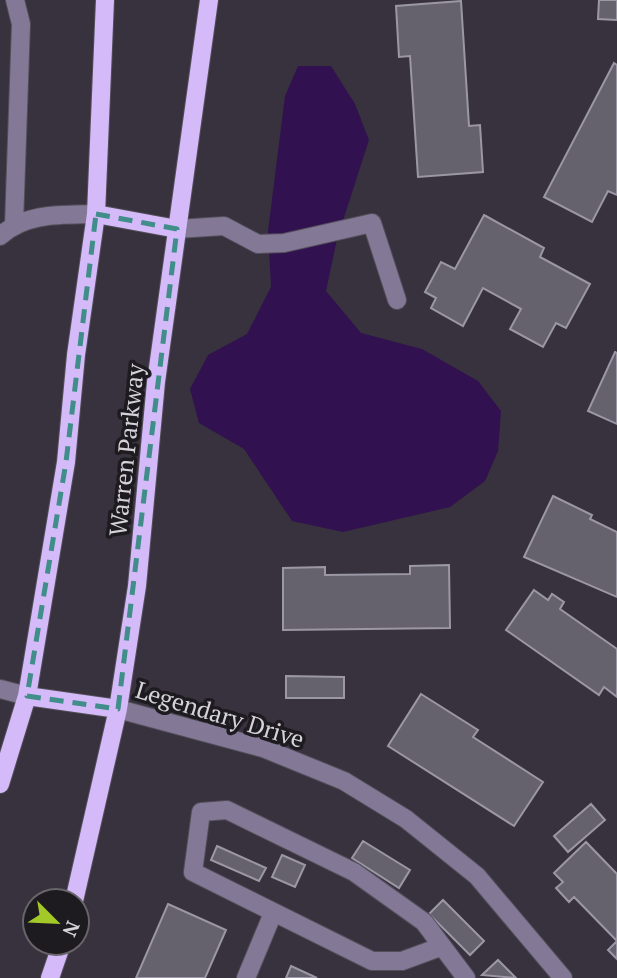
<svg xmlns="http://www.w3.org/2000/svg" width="617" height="978" viewBox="0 0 617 978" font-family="'PT Serif',serif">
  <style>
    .water { fill: #31114f }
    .building { fill: #65616d; stroke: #9c97a5; stroke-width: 2 }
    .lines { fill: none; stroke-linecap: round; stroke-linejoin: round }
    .minor-casing { stroke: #534f5a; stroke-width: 20 }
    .major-casing { stroke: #534f5a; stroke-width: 20 }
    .minor { stroke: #847897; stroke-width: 18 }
    .major { stroke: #d4baf9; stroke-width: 18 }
    .marked { fill: none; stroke: #408d89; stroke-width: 5; stroke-dasharray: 14 9; stroke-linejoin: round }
    .labels { text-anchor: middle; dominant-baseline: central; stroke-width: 7; stroke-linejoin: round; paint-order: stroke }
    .street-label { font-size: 24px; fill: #d5d2d9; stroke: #1d1b20 }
  </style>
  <rect width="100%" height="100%" fill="#37323e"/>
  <path class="water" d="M298,66H331L355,104L369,140L337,239L326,291L361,333L422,349L478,381L501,411L498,451L485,481L450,507L343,532L292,521L244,449L199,423L190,389L208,355L247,334L271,287L268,231L285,96Z"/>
  <path class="building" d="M599,0H617V20L598,19Z
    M461,1L469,126L480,125L483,172L418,177L410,56L399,57L396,6Z
    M614,63L617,65V195L608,191L592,222L544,197Z
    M484,215L544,248L540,257L590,284L566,328L556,323L543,347L510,329L521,309L483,288L463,326L431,308L436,298L425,292L441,262L455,269Z
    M615,352L617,353V424L588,411Z
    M553,496L592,515L590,519L617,532V597L524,557Z
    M449,565L450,628L283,630V568L325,567V575L410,574V566Z
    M534,590L548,600L552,594L564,602L560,609L617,649V697L604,687L599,695L506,630Z
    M286,676L344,677V698H286Z
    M421,694L478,730L473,737L543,782L514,826L388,746Z
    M591,804L605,820L568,852L554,836Z
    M363,841L410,870L399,888L352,858Z
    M586,842L617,874V959L608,950L617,941L574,897L569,902L556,888L563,882L554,873Z
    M217,846L266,868L259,881L211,860Z
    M282,855L305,865L295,887L272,877Z
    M443,900L484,941L470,955L429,914Z
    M168,904L226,930L205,978H136Z
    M498,960L516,978L482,975Z
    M291,966L317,978H286Z"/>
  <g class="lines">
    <g class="minor-casing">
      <path id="minor" d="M14,224L21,24L15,0
        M177,229L224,226L258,244L284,243L372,223L397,300
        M0,236C27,212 62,215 96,214
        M0,689L27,696
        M118,709L263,748L344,781L406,819L477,876L563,978
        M440,947L402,961H372L193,872L201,812L227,810L354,872L424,922L466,978
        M246,978L273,913"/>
    </g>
    <g class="major-casing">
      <path id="major" d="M96,214L177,229
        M27,696L118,709
        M0,784L27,696L66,462L76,355L96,214L105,0
        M74,901L118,709L137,586L156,382L209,0
        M50,978L62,943"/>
    </g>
    <use href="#minor" class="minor"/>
    <use href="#major" class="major"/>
  </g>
  <path class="marked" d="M96,214L177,229L118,709L27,696L66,462Z"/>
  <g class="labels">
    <g class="street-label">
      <text transform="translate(126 450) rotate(-84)">Warren Parkway</text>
      <text transform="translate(220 714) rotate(17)">Legendary Drive</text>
    </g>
  </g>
  <g transform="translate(56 922) rotate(114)"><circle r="33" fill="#1d1b20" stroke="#67646a" stroke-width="2"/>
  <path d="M0-5L12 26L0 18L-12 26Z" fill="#a2c928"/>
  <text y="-10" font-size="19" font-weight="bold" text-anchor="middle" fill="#d5d2d9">N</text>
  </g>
</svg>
